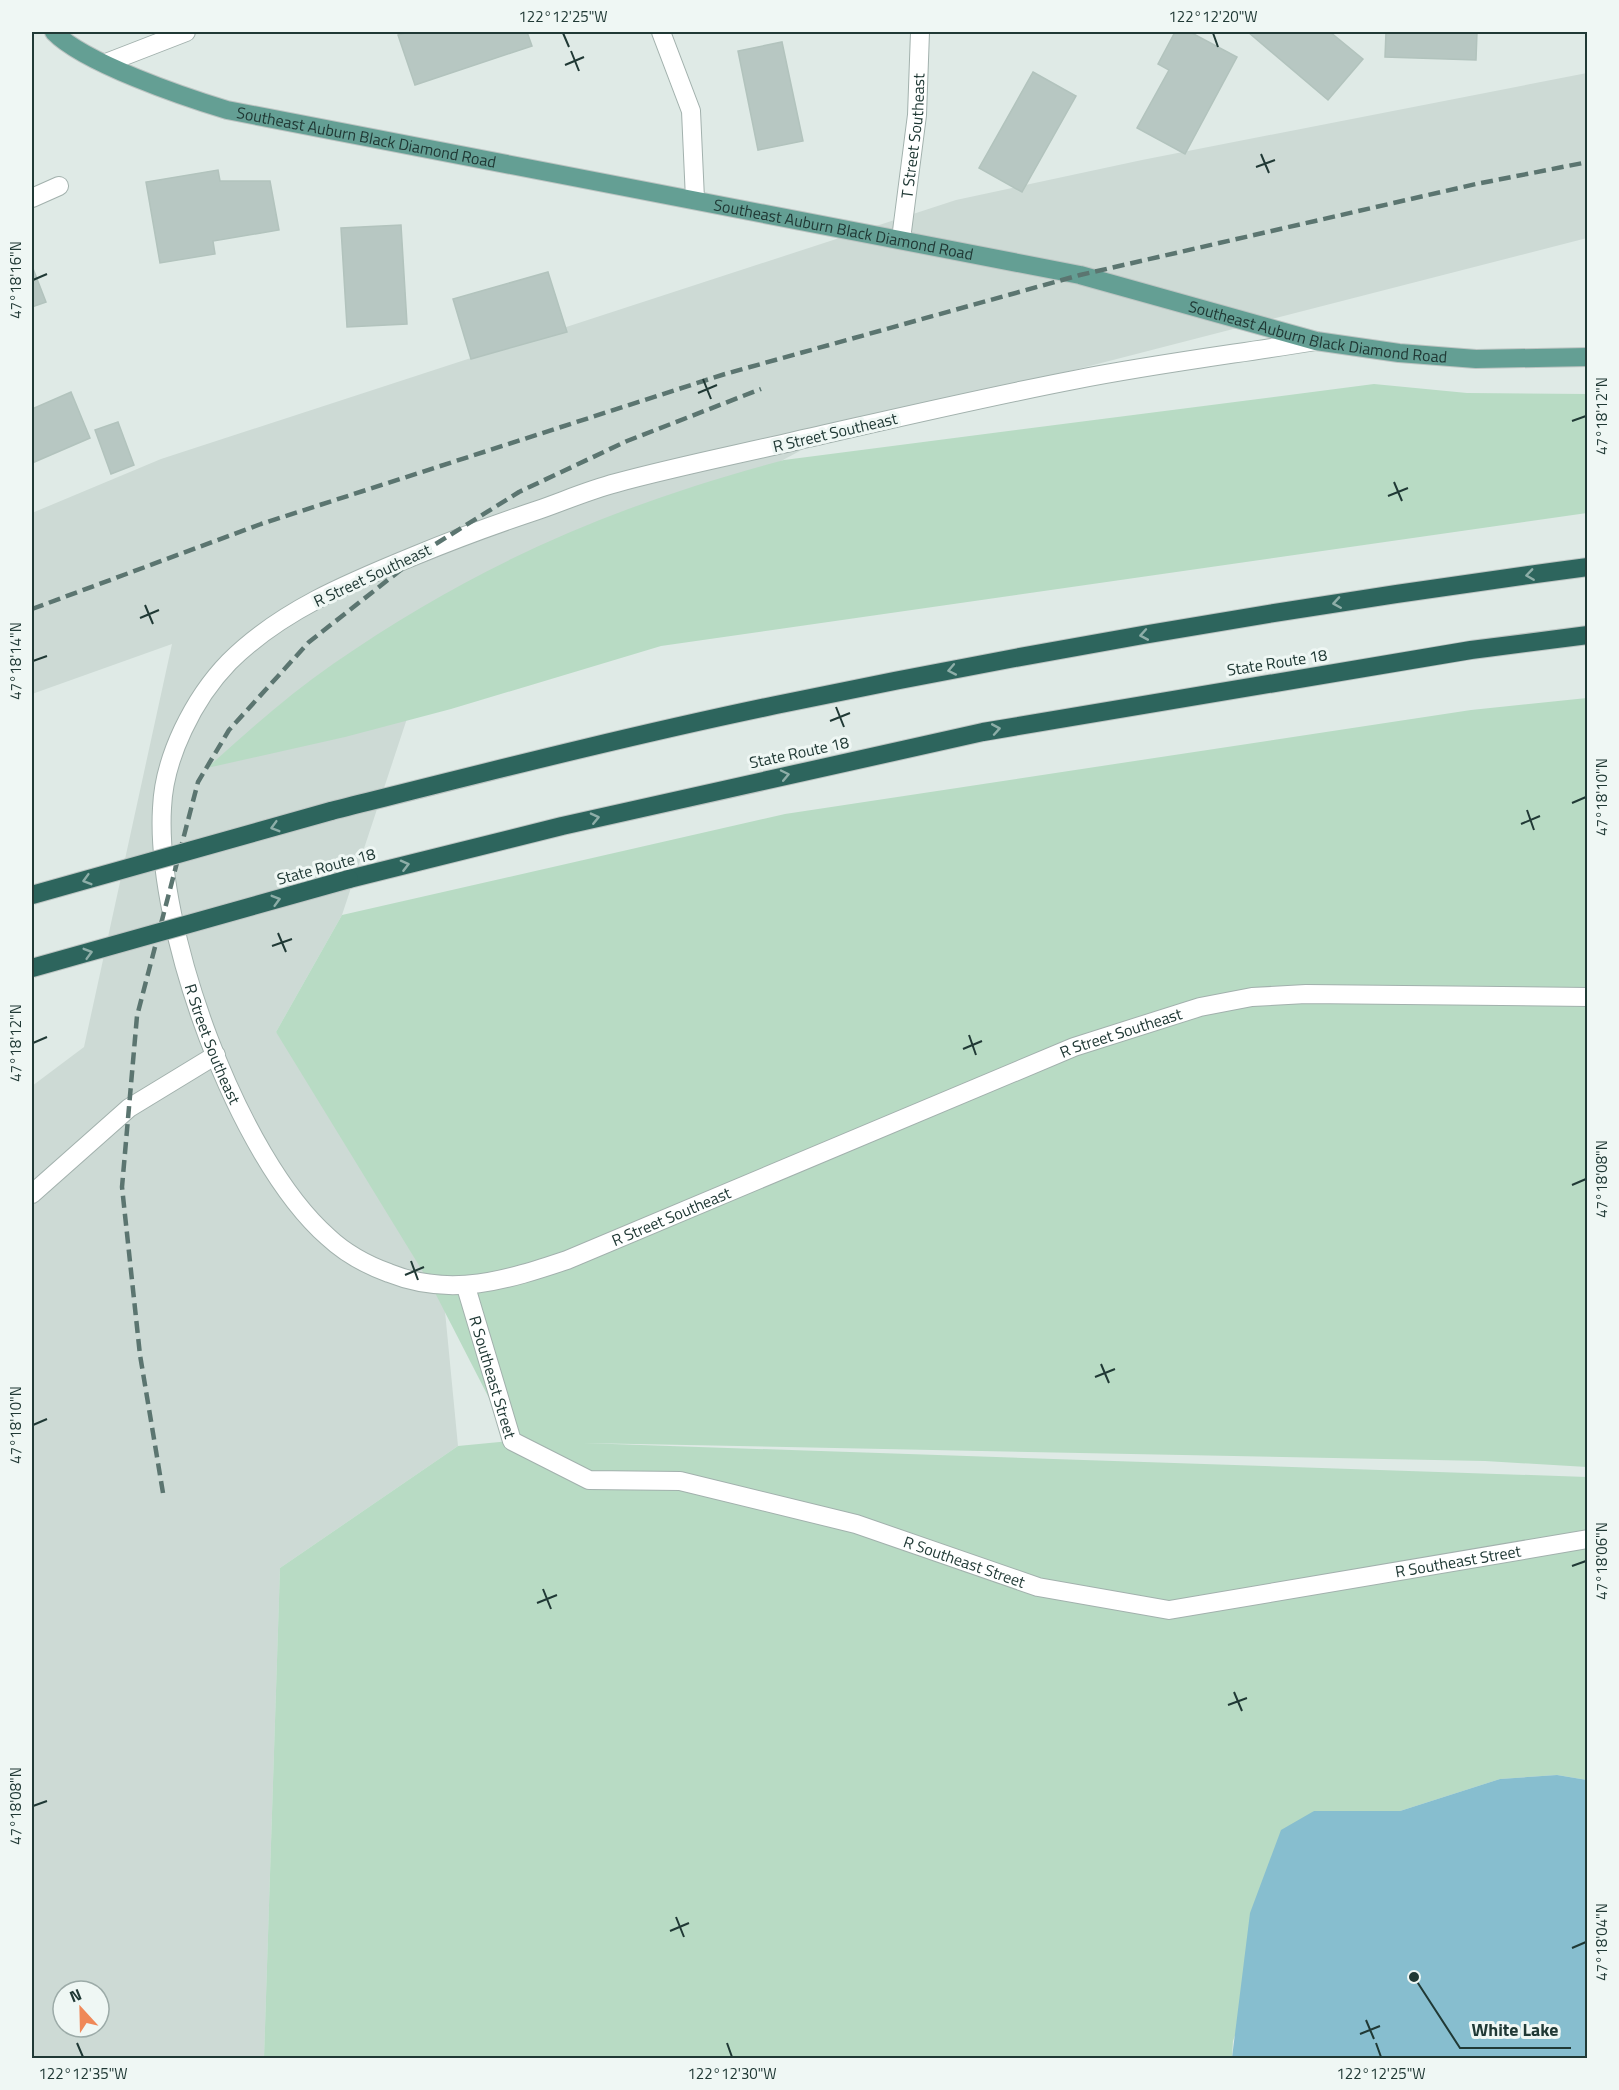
<svg xmlns="http://www.w3.org/2000/svg" width="1619" height="2090" viewBox="0 0 1619 2090" font-family="'Titillium Web',sans-serif">
  <style>
    .built { fill: #cddad5; fill-rule: evenodd }
    .green { fill: #b8dbc4 }
    .water { fill: #87becf }
    .building { fill: #b7c7c2; stroke: #b2c3bd; stroke-width: 1.5 }
    .lines { fill: none; stroke-linecap: round; stroke-linejoin: round }
    .minor-casing { stroke: #a2b1ad; stroke-width: 20 }
    .major-casing { stroke: #bcc4c2; stroke-width: 20 }
    .highway-casing { stroke: #bcc4c2; stroke-width: 20 }
    .minor { stroke: #fff; stroke-width: 18 }
    .major { stroke: #649f94; stroke-width: 18 }
    .highway { stroke: #2d655d; stroke-width: 18 }
    .rail { stroke: #5b7570; stroke-width: 4.5; stroke-dasharray: 12 6; stroke-linecap: butt }
    .highway-bridge-casing { stroke: #bcc4c2; stroke-width: 20; stroke-linecap: butt }
    .highway-bridge { stroke: #2d655d; stroke-width: 18 }
    .oneway { stroke: #8eaea8 }
    .ticks { fill: none; stroke: #203935; stroke-width: 2 }
    .labels { text-anchor: middle; dominant-baseline: central; stroke-width: 6; stroke-linejoin: round; paint-order: stroke }
    .street-label { font-size: 16px; fill: #203935; stroke: #eff7f4 }
    .leader { fill: none; stroke: #203935; stroke-width: 2 }
    .callout-dot { fill: #203935; stroke: #eff7f4; stroke-width: 2 }
    .callout-label { font-size: 18px; text-anchor: middle; font-weight: bold; fill: #203935; stroke: #eff7f4; stroke-width: 6; stroke-linejoin: round; paint-order: stroke }
    .neatline { fill: none; stroke: #203935; stroke-width: 2 }
    .ticks-label { font-size: 15px; text-anchor: middle; fill: #203935 }
  </style>
  <rect width="100%" height="100%" fill="#dfeae6"/>
  <path class="built" d="M1587,73V238L837,431L430,649L342,915L276,1032L436,1218L458,1446L280,1568L264,2058H32V1086L84,1047L172,644L32,694V513L161,459L956,200L1142,160ZM63,1991H99V2027H63Z"/>
  <path class="green" d="M1374,384L1467,393L1587,394V513L661,646L451,709L345,737L207,768C247,732 288,695 333,664C475,565 617,504 784,460Z
    M1587,698V1467L1485,1461L583,1443L1587,1477V1780L1557,1775L1500,1779L1400,1811H1314L1233,2041L1232,2058H264L280,1568L458,1446L511,1441L431,1285L276,1032L342,915L785,814L1471,710Z"/>
  <path class="water" d="M1557,1775L1587,1780V2058H1232L1250,1913L1281,1830L1314,1811H1400L1500,1779Z"/>
  <path class="building" d="M409,32H527L532,46L415,85L398,35Z
    M1175,32H1190L1237,57L1185,154L1137,128L1169,70L1158,64Z
    M1248,32H1330L1363,59L1328,100Z
    M1386,32H1477L1476,60L1385,57Z
    M782,42L803,141L758,150L738,51Z
    M1033,72L1076,96L1022,192L979,168Z
    M218,170L220,181H270L279,230L213,241L215,254L160,263L146,182Z
    M401,225L407,324L347,327L341,228Z
    M32,266L46,302L32,307Z
    M548,272L567,332L471,359L453,299Z
    M71,392L90,438L32,463V409Z
    M118,422L134,465L111,474L95,430Z"/>
  <g class="lines">
    <g class="minor-casing">
      <g id="minor">
        <path d="M661,32L691,111L695,199"/>
        <path d="M106,63L186,32"/>
        <path d="M32,198L59,186"/>
        <path id="s1" d="M901,239L917,115L920,32"/>
        <path id="s2" d="M1316,341C1236,354 1154,364 1074,380C981,398 888,420 795,441C735,455 675,467 616,483C589,490 564,501 538,510C496,524 455,539 414,556C348,583 280,611 229,662C194,698 164,757 162,808C155,928 237,1157 328,1237C345,1253 367,1265 389,1273C451,1298 507,1280 567,1260L1074,1047L1200,1007L1252,997L1306,994L1588,997"/>
        <path d="M32,1194L129,1108L216,1055"/>
        <path id="s3" d="M466,1287L512,1441L589,1480L680,1481L856,1524L1038,1587L1169,1610L1588,1539"/>
      </g>
    </g>
    <g class="major-casing">
      <g id="major">
        <path id="s4" d="M54,32C84,63 184,97 227,110L1080,275L1316,341L1399,353L1476,359L1588,357"/>
      </g>
    </g>
    <g class="highway-casing">
      <path id="highway" d="M331,811C479,774 627,736 776,705C1045,649 1315,603 1588,567
        M349,879L562,826L983,732L1471,650L1588,635"/>
    </g>
    <use href="#minor" class="minor"/>
    <use href="#major" class="major"/>
    <use href="#highway" class="highway"/>
    <path class="rail" d="M32,609L261,524L725,374L1080,275L1476,184L1588,162
      M163,1493L140,1355L122,1187L137,1016L198,782L229,730L309,642L426,550L519,492L627,441L761,389"/>
    <g class="highway-bridge-casing">
      <path id="highway-bridge" d="M32,895L331,811
        M32,968L349,879"/>
    </g>
    <use href="#highway-bridge" class="highway-bridge"/>
  </g>
  <defs><path id="oneway-chevron" d="M-2-3.5L2.5 0L-2 3.5" fill="none" stroke-width="1.6" stroke-linecap="round" stroke-linejoin="round" transform="scale(1.5)"/></defs>
  <g class="oneway">
    <use href="#oneway-chevron" transform="translate(1530 575) rotate(172)"/>
    <use href="#oneway-chevron" transform="translate(1337 603) rotate(171)"/>
    <use href="#oneway-chevron" transform="translate(1144 635) rotate(170)"/>
    <use href="#oneway-chevron" transform="translate(952 670) rotate(169)"/>
    <use href="#oneway-chevron" transform="translate(996 729) rotate(-10)"/>
    <use href="#oneway-chevron" transform="translate(785 775) rotate(-12)"/>
    <use href="#oneway-chevron" transform="translate(595 818) rotate(-13)"/>
    <use href="#oneway-chevron" transform="translate(275 827) rotate(164)"/>
    <use href="#oneway-chevron" transform="translate(405 865) rotate(-14)"/>
    <use href="#oneway-chevron" transform="translate(87 880) rotate(164)"/>
    <use href="#oneway-chevron" transform="translate(276 900) rotate(-16)"/>
    <use href="#oneway-chevron" transform="translate(88 953) rotate(-16)"/>
  </g>
  <path class="ticks" d="M563,33L569,47M1213,33L1218,47M571,51L579,71M565,65L584,57M1261,154L1269,173M1256,167L1275,160M33,280L47,274M703,379L711,399M698,393L717,385M1572,421L1586,416M1394,482L1402,501M1388,496L1408,488M145,605L153,624M140,618L159,610M33,661L47,656M836,707L844,727M830,721L850,713M1572,803L1586,797M1527,810L1534,830M1521,824L1540,816M278,933L286,952M272,946L292,939M969,1035L976,1055M33,1043L47,1037M963,1049L982,1041M1572,1185L1586,1179M411,1261L418,1280M405,1275L424,1267M1101,1364L1109,1383M1095,1377L1115,1369M33,1425L47,1419M1572,1566L1586,1561M543,1589L551,1609M537,1603L557,1595M1234,1692L1242,1711M1228,1705L1247,1698M33,1806L47,1801M676,1917L684,1937M670,1931L689,1923M1572,1948L1586,1942M1366,2020L1374,2039M1360,2034L1380,2026M77,2043L83,2057M727,2043L732,2057M1376,2043L1381,2057"/>
  <g class="labels">
    <g class="street-label">
      <text stroke="none"><textPath href="#s4" startOffset="333">Southeast Auburn Black Diamond Road</textPath></text>
      <text stroke="none"><textPath href="#s1" startOffset="104">T Street Southeast</textPath></text>
      <text stroke="none"><textPath href="#s4" startOffset="819">Southeast Auburn Black Diamond Road</textPath></text>
      <text stroke="none"><textPath href="#s4" startOffset="1305">Southeast Auburn Black Diamond Road</textPath></text>
      <text transform="translate(835 432) rotate(-13)">R Street Southeast</text>
      <text transform="translate(372 575) rotate(-25)">R Street Southeast</text>
      <text transform="translate(1277 662) rotate(-9)">State Route 18</text>
      <text transform="translate(799 752) rotate(-12)">State Route 18</text>
      <text transform="translate(326 866) rotate(-15)">State Route 18</text>
      <text stroke="none"><textPath href="#s2" startOffset="2631">R Street Southeast</textPath></text>
      <text stroke="none"><textPath href="#s2" startOffset="1551">R Street Southeast</textPath></text>
      <text stroke="none"><textPath href="#s2" startOffset="2145">R Street Southeast</textPath></text>
      <text stroke="none"><textPath href="#s3" startOffset="94">R Southeast Street</textPath></text>
      <text stroke="none"><textPath href="#s3" startOffset="634">R Southeast Street</textPath></text>
      <text stroke="none"><textPath href="#s3" startOffset="1138">R Southeast Street</textPath></text>
    </g>
  </g>
  <path class="leader" d="M1414 1977L1460 2048H1571"/>
  <circle class="callout-dot" cx="1414" cy="1977" r="6"/>
  <g class="callout-label">
    <text x="1515" y="2036">White Lake</text>
  </g>
  <rect width="1619" height="2090" fill="none" stroke="#eff7f4" stroke-width="66"/>
  <g transform="translate(81 2009) rotate(338)"><circle r="28" fill="#eff7f4" stroke="#9caba8" stroke-width="1.5"/>
  <path d="M0-4.5L10 22L0 15L-10 22Z" fill="#ef8858"/>
  <text y="-9" font-size="16" font-weight="bold" text-anchor="middle" fill="#203935">N</text>
  </g>
  <rect x="33" y="33" width="1553" height="2024" class="neatline"/>
  <g class="ticks-label">
    <text x="563" y="22">122°12'25"W</text>
    <text x="1213" y="22">122°12'20"W</text>
    <text transform="translate(16 280) rotate(-90)" y="5">47°18'16"N</text>
    <text transform="translate(1602 416) rotate(-90)" y="5">47°18'12"N</text>
    <text transform="translate(16 661) rotate(-90)" y="5">47°18'14"N</text>
    <text transform="translate(1602 797) rotate(-90)" y="5">47°18'10"N</text>
    <text transform="translate(16 1043) rotate(-90)" y="5">47°18'12"N</text>
    <text transform="translate(1602 1179) rotate(-90)" y="5">47°18'08"N</text>
    <text transform="translate(16 1425) rotate(-90)" y="5">47°18'10"N</text>
    <text transform="translate(1602 1561) rotate(-90)" y="5">47°18'06"N</text>
    <text transform="translate(16 1806) rotate(-90)" y="5">47°18'08"N</text>
    <text transform="translate(1602 1942) rotate(-90)" y="5">47°18'04"N</text>
    <text x="83" y="2079">122°12'35"W</text>
    <text x="732" y="2079">122°12'30"W</text>
    <text x="1381" y="2079">122°12'25"W</text>
  </g>
</svg>
